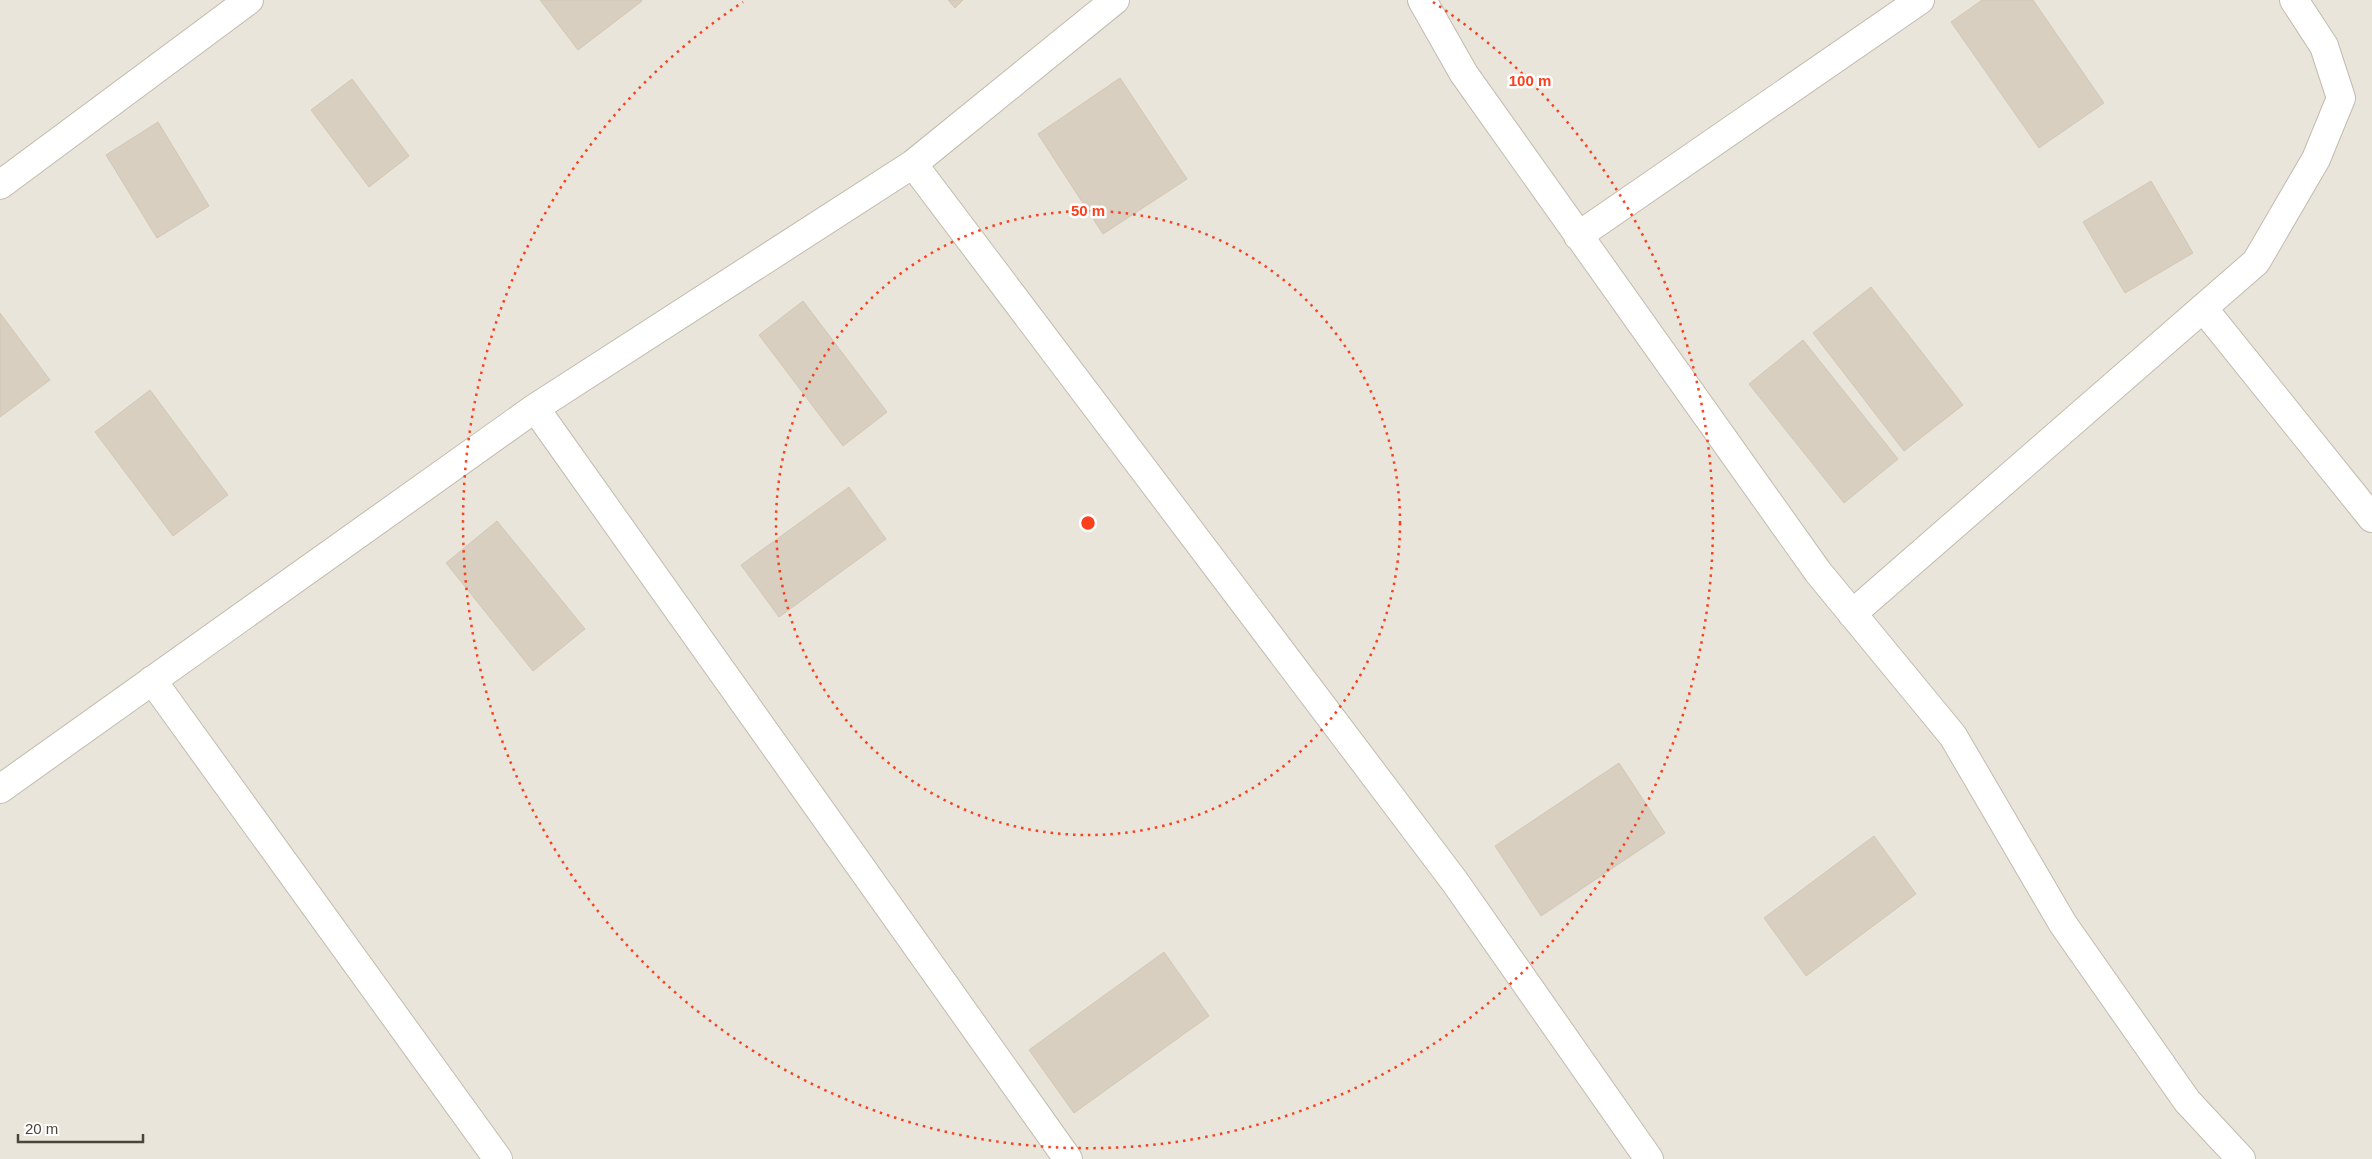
<svg xmlns="http://www.w3.org/2000/svg" width="2372" height="1159" viewBox="0 0 2372 1159" font-family="Arial,sans-serif">
  <style>
    .residential { fill: #eae5da }
    .building { fill: #d8cfc1; stroke: #d3c7b4 }
    .lines { fill: none; stroke-linecap: round; stroke-linejoin: round }
    .minor-casing { stroke: #c2bbae; stroke-width: 30 }
    .minor { stroke: #fff; stroke-width: 28 }
    .ring { fill: none; stroke: #fc3f1d; stroke-width: 2.5; stroke-dasharray: 2.5 5 }
    .centre { fill: #fc3f1d; stroke: #fff; stroke-width: 2.5 }
    .ring-label { font-size: 15px; text-anchor: middle; font-weight: bold; fill: #fc3f1d; stroke: #fff; stroke-width: 5; stroke-linejoin: round; paint-order: stroke }
  </style>
  <rect width="100%" height="100%" fill="#f6f3ec"/>
  <path class="residential" d="M0,0H2372V1159H0Z"/>
  <path class="building" d="M540,0H641L642,1L578,50Z
    M948,0H963L955,8Z
    M1982,0H2033L2104,103L2039,148L1951,22Z
    M1120,78L1187,179L1103,234L1038,134Z
    M352,79L409,156L369,187L311,110Z
    M158,122L209,206L157,238L106,155Z
    M2151,181L2193,253L2125,293L2083,222Z
    M1871,287L1963,405L1904,451L1813,333Z
    M803,301L887,412L843,446L759,335Z
    M0,313L50,380L0,417Z
    M1803,340L1898,459L1844,503L1749,384Z
    M150,390L228,495L173,536L95,432Z
    M849,487L886,539L779,617L741,565Z
    M497,521L585,629L533,671L446,563Z
    M1619,763L1665,833L1541,916L1495,846Z
    M1874,836L1916,894L1806,976L1764,918Z
    M1164,952L1209,1016L1074,1113L1029,1050Z"/>
  <g class="lines">
    <g class="minor-casing">
      <path id="minor" d="M1422,0L1464,74L1818,572L1953,736L2063,924L2187,1101L2241,1159
        M913,164L1455,882L1649,1159
        M0,185L249,0
        M1578,236L1920,0
        M2203,308L2372,518
        M535,408L1068,1159
        M1852,614L2256,262L2316,159L2341,98L2324,46L2294,0
        M152,680L498,1159
        M0,789L535,408L913,164L1115,0"/>
    </g>
    <use href="#minor" class="minor"/>
  </g>
  <g class="ring">
    <circle cx="1088" cy="523" r="312"/>
    <path d="M1433 2A625 625 0 1 1 743 2"/>
  </g>
  <circle cx="1088" cy="523" r="8" class="centre"/>
  <g class="ring-label">
    <text x="1530" y="86">100 m</text>
    <text x="1088" y="216">50 m</text>
  </g>
  <path d="M18 1134v8h125v-8" fill="none" stroke="#4b4439" stroke-width="2.5"/>
  <text x="25" y="1134" font-size="15" fill="#4b4439" stroke="#ffffff" stroke-width="4" paint-order="stroke">20 m</text>
</svg>
